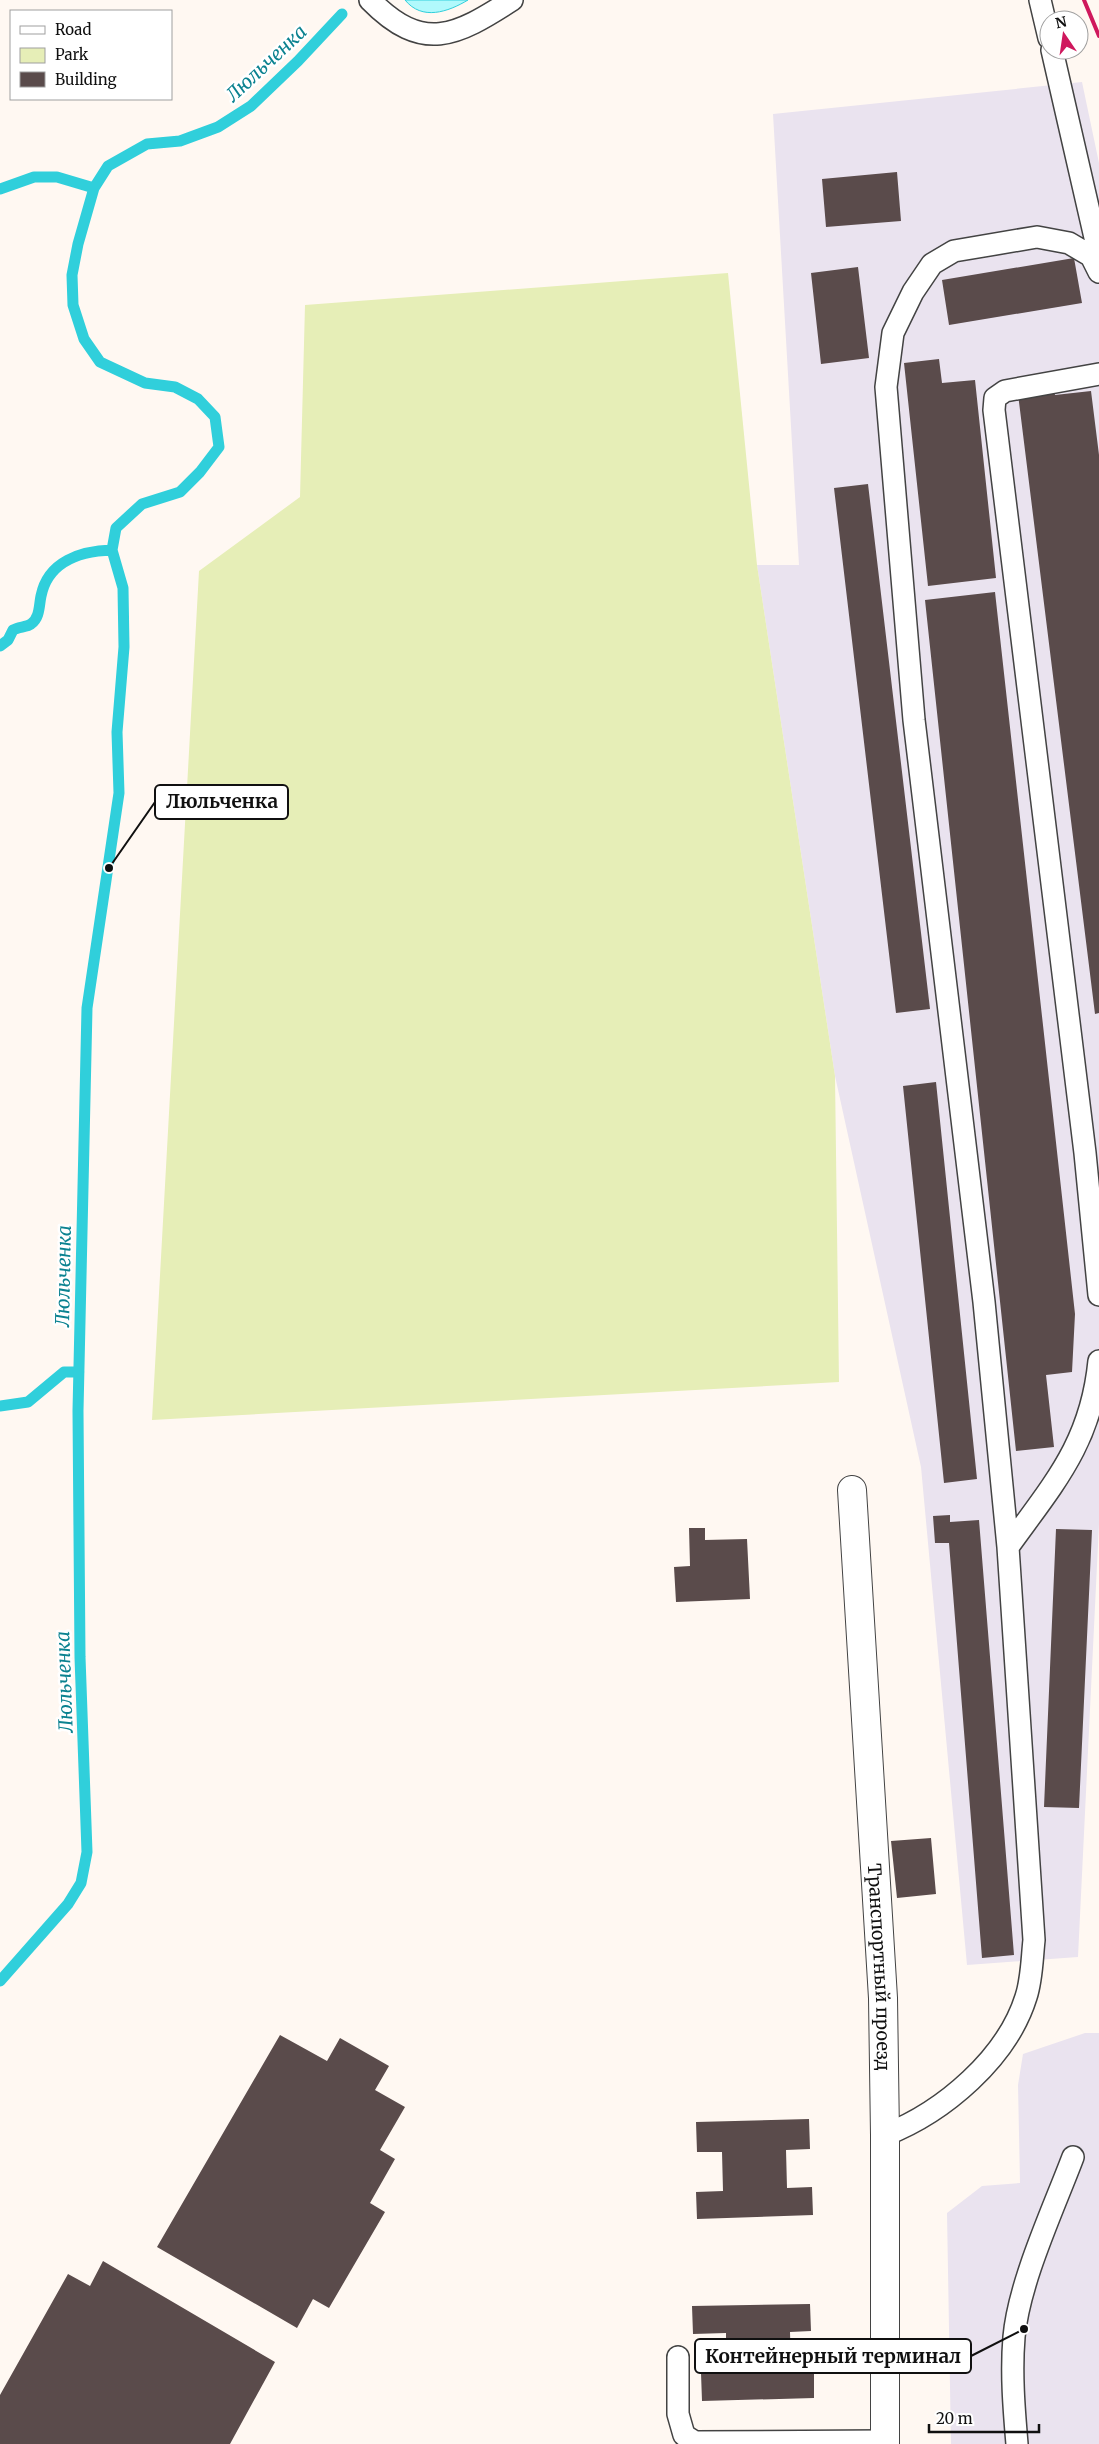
<svg xmlns="http://www.w3.org/2000/svg" width="1099" height="2444" viewBox="0 0 1099 2444" font-family="Merriweather,serif">
  <style>
    .industrial { fill: #eae3ef }
    .green { fill: #e6eeb7 }
    .water { fill: #b1f9fc; stroke: #30cfdb }
    .lines { fill: none; stroke-linecap: round; stroke-linejoin: round }
    .stream { stroke: #30cfdb; stroke-width: 11 }
    .building { fill: #5a4b4b }
    .lane-casing { stroke: #434343; stroke-width: 24 }
    .street-casing { stroke: #434343; stroke-width: 30 }
    .lane { stroke: #fff; stroke-width: 21 }
    .street { stroke: #fff; stroke-width: 28 }
    .rail { stroke: #cf185d; stroke-width: 4 }
    .labels { text-anchor: middle; dominant-baseline: central; stroke-width: 5; stroke-linejoin: round; paint-order: stroke }
    .street-label { font-size: 18px; fill: #101010; stroke: #fff }
    .water-label { font-size: 19px; font-style: italic; fill: #0b8290; stroke: #fff }
    .leader { fill: none; stroke: #101010; stroke-width: 2 }
    .callout-dot { fill: #101010; stroke: #fff; stroke-width: 2 }
    .callout { fill: #fff; stroke: #101010; stroke-width: 2 }
    .callout-label { font-size: 19px; text-anchor: middle; font-weight: bold; fill: #101010 }
  </style>
  <rect width="100%" height="100%" fill="#fff8f2"/>
  <path class="industrial" d="M1082,82L1099,163V1524L1078,1957L967,1965L921,1467L835,1076L757,565H799L773,114Z
    M1085,2033H1099V2444H951L947,2213L982,2186L1020,2183L1018,2085L1023,2054Z"/>
  <path class="green" d="M728,273L757,565L835,1076L839,1382L152,1420L199,571L300,497L305,305Z"/>
  <path class="water" d="M405,0H468C448,12 422,21 405,0Z"/>
  <g class="lines">
    <path class="stream" d="M0,189L34,177H57L94,188
      M0,646L8,640L13,630C18,627 27,627 31,624C40,618 39,605 41,596C48,561 81,551 112,550
      M0,1406L28,1402L64,1372H79
      M0,1981L68,1904L81,1883L87,1852L80,1657L78,1411L87,1008L119,793L117,732L124,647L123,588L112,550L116,528L142,504L180,492L200,472L219,447L215,417L198,399L175,387L145,383L100,362L84,339L73,305L72,275L78,244L94,188L108,166L147,144L180,141L218,127L251,106L298,61L342,14"/>
  </g>
  <path class="building" d="M897,172L901,221L826,227L822,179Z
    M1074,258L1082,303L949,325L942,280Z
    M858,267L869,358L821,364L811,273Z
    M939,359L942,383L975,380L996,578L928,586L904,363Z
    M1054,389L1055,395L1091,391L1099,455V1013L1095,1014L1018,394Z
    M868,484L930,1009L896,1013L834,488Z
    M995,592L1075,1314L1072,1372L1046,1375L1054,1447L1016,1451L925,600Z
    M936,1082L977,1479L944,1483L903,1086Z
    M950,1515V1522L979,1520L1014,1955L982,1958L949,1543H935L933,1516Z
    M689,1528H705V1540L747,1539L750,1599L676,1602L674,1567L690,1566Z
    M1056,1529L1092,1530L1079,1808L1044,1807Z
    M931,1838L936,1894L897,1898L891,1841Z
    M280,2035L327,2061L340,2038L389,2066L375,2090L405,2107L380,2150L395,2159L370,2203L385,2212L329,2308L313,2299L297,2328L157,2247Z
    M809,2119L810,2149L786,2150L787,2188L812,2187L813,2215L697,2219L696,2192L723,2191L722,2152H697L696,2122Z
    M103,2261L275,2362L230,2444H0V2395L68,2274L90,2286Z
    M810,2304L811,2331L790,2332L791,2370H814V2398L702,2401L701,2373L726,2372V2333L693,2334L692,2306Z"/>
  <g class="lines">
    <g class="lane-casing">
      <path id="lane" d="M370,0C423,54 456,36 512,0
        M1040,0L1049,38
        M1052,50L1099,255
        M1099,374L1005,391L995,398L994,410L1085,1153L1099,1295
        M1008,1547C1054,1483 1091,1443 1099,1361
        M885,2135C944,2112 1007,2058 1026,1997C1032,1979 1032,1958 1034,1940L1008,1547L984,1302L914,720L886,387L893,333L913,292L932,264L954,251L1037,237L1069,243L1091,256L1099,272
        M678,2357V2414L684,2435L695,2442L885,2441
        M1017,2444C1014,2409 1011,2373 1014,2337C1019,2282 1053,2210 1073,2157"/>
    </g>
    <g class="street-casing">
      <g id="street">
        <path id="s1" d="M852,1490L883,1998L885,2135V2444"/>
      </g>
    </g>
    <use href="#lane" class="lane"/>
    <use href="#street" class="street"/>
    <path class="rail" d="M1084,0L1099,36"/>
  </g>
  <g class="labels">
    <g class="street-label">
      <text stroke="none"><textPath href="#s1" startOffset="478">Транспортный проезд</textPath></text>
    </g>
    <g class="water-label">
      <text transform="translate(266 63) rotate(-43)">Люльченка</text>
      <text transform="translate(63 1276) rotate(-89)">Люльченка</text>
      <text transform="translate(64 1682) rotate(-92)">Люльченка</text>
    </g>
  </g>
  <path class="leader" d="M109 868L155 802M1024 2329L971 2356"/>
  <g class="callout-dot">
    <circle cx="109" cy="868" r="5"/>
    <circle cx="1024" cy="2329" r="5"/>
  </g>
  <g class="callout">
    <rect x="155" y="785" width="133" height="34" rx="5"/>
    <rect x="695" y="2339" width="276" height="34" rx="5"/>
  </g>
  <g class="callout-label">
    <text x="222" y="808">Люльченка</text>
    <text x="833" y="2363">Контейнерный терминал</text>
  </g>
  <rect x="10" y="10" width="162" height="90" fill="#ffffff" stroke="#9f9f9f"/>
  <rect x="20" y="26" width="25" height="8" fill="#ffffff" stroke="#9f9f9f"/>
  <text x="55" y="35" font-size="15" fill="#101010">Road</text>
  <rect x="20" y="48" width="25" height="15" fill="#e6eeb7" stroke="#9f9f9f"/>
  <text x="55" y="60" font-size="15" fill="#101010">Park</text>
  <rect x="20" y="72" width="25" height="15" fill="#5a4b4b" stroke="#9f9f9f"/>
  <text x="55" y="85" font-size="15" fill="#101010">Building</text>
  <g transform="translate(1064 35) rotate(347)"><circle r="24" fill="#ffffff" stroke="#9f9f9f"/>
  <path d="M0-4L9 19L0 12L-9 19Z" fill="#cf185d"/>
  <text y="-8" font-size="14" font-weight="bold" text-anchor="middle" fill="#101010">N</text>
  </g>
  <path d="M929 2424v8h110v-8" fill="none" stroke="#101010" stroke-width="2.5"/>
  <text x="936" y="2424" font-size="15" fill="#101010" stroke="#ffffff" stroke-width="4" paint-order="stroke">20 m</text>
</svg>
